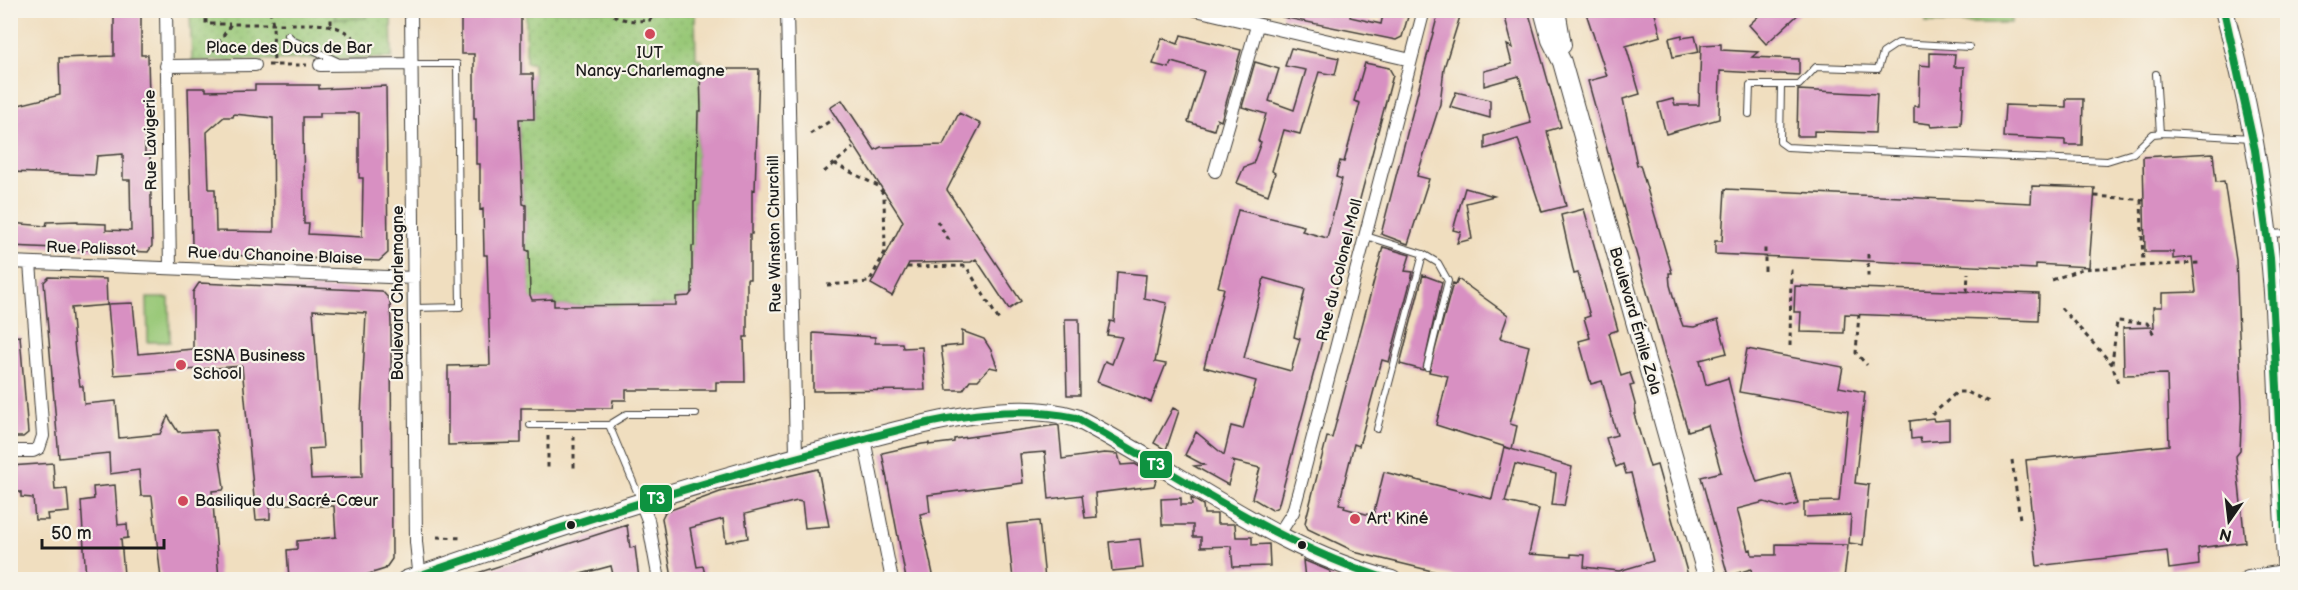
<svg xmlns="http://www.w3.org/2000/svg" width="2298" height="590" viewBox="0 0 2298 590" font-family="'Balsamiq Sans',sans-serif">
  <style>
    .park { fill: url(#park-dots); stroke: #5a724a; stroke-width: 1.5 }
    .pitch { fill: #98c877; stroke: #5a724a; stroke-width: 1.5 }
    .building { fill: #d890c2; fill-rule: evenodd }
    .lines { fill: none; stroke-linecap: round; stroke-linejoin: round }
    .lane-casing { stroke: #3c3934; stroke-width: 8 }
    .street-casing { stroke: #3c3934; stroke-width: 14 }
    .secondary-casing { stroke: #3c3934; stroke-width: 20 }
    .path { stroke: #3c3934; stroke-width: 3; stroke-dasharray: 4.5 4.5; stroke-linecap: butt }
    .lane { stroke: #fff; stroke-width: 6 }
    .street { stroke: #fff; stroke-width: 12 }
    .secondary { stroke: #fff; stroke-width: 18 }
    .bus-1-casing { stroke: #f7f3e8; stroke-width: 12 }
    .bus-1 { stroke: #0e9340; stroke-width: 8 }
    .poi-dot { fill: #d1495b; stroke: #f7f3e8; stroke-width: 2 }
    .bus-dot { fill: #1c1c1c; stroke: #f7f3e8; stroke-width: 2 }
    .labels { text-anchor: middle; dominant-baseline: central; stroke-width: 4.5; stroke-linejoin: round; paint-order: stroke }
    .street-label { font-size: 16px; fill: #1c1c1c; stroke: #f7f3e8 }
    .poi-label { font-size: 16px; fill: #1c1c1c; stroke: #f7f3e8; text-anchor: start }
    .line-badge { stroke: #f7f3e8; stroke-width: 2 }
    .badge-label { font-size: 16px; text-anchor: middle; font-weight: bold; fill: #fff }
  </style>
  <defs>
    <pattern id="park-dots" width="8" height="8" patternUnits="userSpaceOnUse" patternTransform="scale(1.5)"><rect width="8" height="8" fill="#98c877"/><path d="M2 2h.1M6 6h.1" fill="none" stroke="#82ab66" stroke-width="1.8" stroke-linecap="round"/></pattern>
  </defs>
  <rect width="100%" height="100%" fill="#f7f3e8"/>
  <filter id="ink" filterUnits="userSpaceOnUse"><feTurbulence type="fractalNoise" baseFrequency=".0167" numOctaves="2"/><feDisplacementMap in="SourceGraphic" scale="12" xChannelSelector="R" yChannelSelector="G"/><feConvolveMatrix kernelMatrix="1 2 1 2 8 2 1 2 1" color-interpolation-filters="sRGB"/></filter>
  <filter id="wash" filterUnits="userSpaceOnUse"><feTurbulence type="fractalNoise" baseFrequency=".008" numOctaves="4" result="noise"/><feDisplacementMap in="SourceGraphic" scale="24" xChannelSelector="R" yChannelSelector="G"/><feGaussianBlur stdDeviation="1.35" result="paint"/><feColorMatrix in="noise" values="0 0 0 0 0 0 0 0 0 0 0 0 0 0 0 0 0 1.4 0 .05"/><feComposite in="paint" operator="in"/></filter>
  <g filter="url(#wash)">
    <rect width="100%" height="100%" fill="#f0debf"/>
    <path class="park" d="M190,11H391L392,58L192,61Z
      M526,11H695L696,59H701V111L698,112L696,201L694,202V246L692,247V292L689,296L676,297V305L554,306V299L532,300L529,295V251L526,250V205L523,204L519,119L534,118L533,63H526Z"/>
    <path class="pitch" d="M335,11H367V18L335,19Z
      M1926,11H2011V23H1926Z
      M147,298H169L170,342H148Z"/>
    <g id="blocks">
      <path class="building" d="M114,10H141V55H148L149,99H145V154L150,153L152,246L148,252L10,246V223L46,226L47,222L78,221V223L106,224V230L131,231L130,180H123V154L97,156L95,175L10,172V107L60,95L59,58L114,56Z
        M461,10H521V74H533L534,119H519L523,204L526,205V250L529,251L530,295L532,300L554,299V306L676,305V297L689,296L692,292V246H694V202L696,201L698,111H701L700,69H759L755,190L752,189V234H750V279H747V337H744L745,382H716V390H626V400H613L612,408H521V443L448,445V366L490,365L487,255H484L483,209L480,210V164H476V119H474V54H461Z
        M1283,10H1351L1350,17L1381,24L1384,10H1410L1402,37L1396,40L1282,17Z
        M1439,10H1462L1444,68L1440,104L1417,176L1429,179L1408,244L1381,234Z
        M1503,10H1528L1561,127L1547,131L1566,206L1542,212L1518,139L1485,149V136L1531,123L1519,76L1484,86V71L1512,64L1507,45L1513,48Z
        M1585,10H1654L1661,36L1626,46L1640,94L1623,99L1637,165H1640L1672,273H1669L1670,285L1677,310L1683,326L1694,327L1718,320L1727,353L1700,360L1706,385L1728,378L1743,440L1757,482L1790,473L1798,504L1784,508L1764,502L1737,509L1748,550L1751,549L1752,555H1776V544L1848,545L1844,578L1753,579L1751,569L1728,576L1701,477L1721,472L1708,425L1688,431L1661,342L1588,81L1607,76Z
        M1765,10H1803L1766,44L1749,25Z
        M1181,35L1241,50L1221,121L1217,119L1214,130L1188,122L1204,71L1171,62L1169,68L1153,64L1162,38L1178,44Z
        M1682,35V38L1695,36L1699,52L1673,57L1669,38Z
        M1721,44V50L1758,52L1752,57L1799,59V75L1720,71L1719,119L1666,134L1658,103L1673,99L1675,105H1699L1701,45Z
        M1291,48L1339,58L1335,75L1319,72L1300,134L1284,130L1272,171L1275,173L1268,195L1237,183L1244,167L1253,164L1261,142L1258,141L1266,114L1242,107L1255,62L1279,69L1269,101L1294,110L1306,70L1285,66Z
        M1930,53L1955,54L1954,67H1964L1961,125L1931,127L1930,124L1914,122V106H1919L1920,65L1930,66Z
        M1365,63L1389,68L1393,75L1278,507L1272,510L1252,498L1260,468L1232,461L1234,463L1228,485L1194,466L1204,465L1185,455L1196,432L1224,455L1231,426L1243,429L1256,381L1204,367L1224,288L1218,287L1238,210L1304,226L1302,231L1327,238L1342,179L1336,177L1340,161L1344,162L1360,103L1354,101ZM1264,278L1305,289L1294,337L1300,339L1291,371L1244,358Z
        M255,85H319V89L386,86L388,253L379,261L199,254L192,245L188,88H206V91L255,90ZM320,113H359V178H363L362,237L308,234L309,224H304L303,117H320ZM234,114L273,118L274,232L216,231L215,189H209L207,132L224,117H233Z
        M1798,90L1877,94L1875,133L1814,131V136H1797Z
        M1456,92L1490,100V118L1450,107Z
        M2066,99H2083L2082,145H2065V140L2003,137L2005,105L2066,107Z
        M842,100L875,150L881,147L943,145L959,113L981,124L947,190L1021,301L1009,309L976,259L971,262L909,263L892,296L871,284L903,221L830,108Z
        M2213,153L2216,182L2224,181L2236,260L2242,406L2240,451L2236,456L2245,542L2198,548L2199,565L2169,569L2167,551L2037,566L2026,460L2169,445L2167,374L2124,375L2123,328L2154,327L2153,307H2162V293L2196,292L2192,257L2173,259V252H2145L2143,157Z
        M2032,186L2095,188L2089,267L2036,264V269L1715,254V241H1722L1725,189L2031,203Z
        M1465,188L1494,196L1466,203L1472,239L1457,243L1461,232L1453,230Z
        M1584,209L1618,330L1609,333L1621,376L1630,373L1634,385L1630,386L1635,404L1636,414H1634L1650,467L1657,465L1689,579H1465L1358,553L1308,529L1305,523L1327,437L1332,438L1383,247L1410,255L1405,271L1413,272L1389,362L1382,360L1359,446L1354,444L1339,504L1345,505L1344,508L1373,516L1384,472L1492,499L1504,447L1572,467L1564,506L1552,505L1556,474L1515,464L1505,502L1539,509L1529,554L1571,557V554L1585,555L1584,567L1619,571L1653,561L1631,473L1626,474L1623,464L1616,467L1610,451L1606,438L1617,435L1602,381L1591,384L1579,341L1590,338L1584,318L1590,316L1578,273L1574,274L1561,215Z
        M1117,272L1146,275L1144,298L1167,303L1155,362L1166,364L1151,402L1097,382L1105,361L1112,364L1122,337L1107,335L1110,321L1114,322Z
        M1423,275L1442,282L1423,370L1400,364Z
        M49,277L106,279L107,304L133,303L138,354L193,349V292L199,283L382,291L390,300L391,324L392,559L385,569L353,579H289L287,550L297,549V541L336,537L334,506H313V502L270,506V519L256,520L242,366L114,375L108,305L71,308L75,352L80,386H83L84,404L116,401L119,438L160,434L168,416L178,432L216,430L224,488L223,490L212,491L219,579H161L152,496H141L139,470L110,474L109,453L59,458L44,282ZM313,310L366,313L361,416L362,477L311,479L309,449L323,448Z
        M1458,279L1508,315L1500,338L1529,346L1510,424L1517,426L1512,449L1436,425L1448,376L1429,372L1453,283L1456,284Z
        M1795,286L2039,294L2038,321L1845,314L1844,333L1800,332L1801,312H1794Z
        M1065,319H1079L1080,395H1067Z
        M962,331L984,339L991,350L998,369L990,367L978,380H970L963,390H947L941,347L962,345Z
        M813,333L875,337V343H902L903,348L922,347L925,390L813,391Z
        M20,336L28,433L23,437H10V337Z
        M1747,349L1843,367L1839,387L1865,392L1855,483L1869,485L1863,545L1849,543L1851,515L1804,517V502L1839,501L1848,411L1739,392Z
        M1173,408L1179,411L1166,450L1154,443Z
        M1933,418L1934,421L1949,420V440L1921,442L1920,438L1911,439L1910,421Z
        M1057,425L1059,426L1062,459L1104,453L1118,454L1121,465L1135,464L1157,477L1154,486L1095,493L1097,517L1085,518L1082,495L1049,499L1045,452L1020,454L1023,483L928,495L930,512L920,514L934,579H906L882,453L922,444L929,443V445L954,442V439Z
        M53,463L55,490L67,489L69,512L47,514L48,520H35L33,498L21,497V492H10V466Z
        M818,469L829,526L805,528L802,502L797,501L745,514L748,538L726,542L723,519L690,528L697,567L703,566L706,579H688L687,575L672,578L662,518L665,512L720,492Z
        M115,485L118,525L127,524L128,538L121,539L124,575L86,579L81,501L94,499L93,487Z
        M1181,498V505H1192L1191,498L1203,505L1204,514H1217V524H1235L1236,537H1252V545L1269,544L1270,566L1233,567L1231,546L1201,547V537H1193V525H1162L1161,499Z
        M1039,521L1045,579H1013L1007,524Z
        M627,525L630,548L635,547L639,579H614L611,566L562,579H468V576Z
        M1140,539L1143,568L1112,571L1109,542Z
        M1303,560L1330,571L1335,579H1305Z"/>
    </g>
  </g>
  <g filter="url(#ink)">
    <use href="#blocks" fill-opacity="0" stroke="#3c3934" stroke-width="1.5"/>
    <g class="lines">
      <g class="lane-casing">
        <path id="lane" d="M288,35L294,41L337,61
          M412,64H457L460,307L414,308
          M2156,74L2160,133
          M1781,85H1799L1816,67L1878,69L1883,53L1898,43L1969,47
          M1749,114L1750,85H1781L1780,142L1787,147L1825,149L2107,161L2133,153L2153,134L2164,133L2252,138
          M2270,234L2288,233
          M1366,236L1423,254L1438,263L1448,281L1427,367
          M530,425H609L641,501
          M609,425L627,414H696
          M1377,429L1423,254"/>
      </g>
      <g class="street-casing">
        <path id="street" d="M166,10L170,268
          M411,10L416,542L420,580
          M787,10L796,456
          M1196,10L1411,60
          M320,65L412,64
          M166,66L255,65
          M1215,171L1257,26
          M10,262L414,278
          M864,439L892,580
          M10,451H33L39,448L43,436L30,263
          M641,502L648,520L659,580
          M1279,534L1293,512L1303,475L1424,10"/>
      </g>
      <g class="secondary-casing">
        <path id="secondary" d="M1543,10L1551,40L1562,62L1708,580
          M1556,10L1562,45
          M2224,10C2249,101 2266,198 2273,292C2279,386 2280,480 2287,573
          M406,580C548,531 690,484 835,447C905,429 1006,396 1076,418C1180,471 1278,552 1392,580
          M2248,580L2288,573"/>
      </g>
      <path class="path" d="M206,10V24H230
        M270,10L273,24L274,65
        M606,10C620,21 633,22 650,20L656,10
        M291,24C324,24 344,21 364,51
        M331,24V10
        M213,51L231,24H285
        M268,65H307
        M810,134L833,119
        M824,172L853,148
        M2095,196L2147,200
        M2141,200L2143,266
        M937,221L951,243
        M1868,254V278
        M907,267L966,266L1000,322
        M1765,271V248
        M2052,280L2082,269L2199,263
        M827,285L869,282L885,252L884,195L878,186L835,164
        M1967,292L1968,273
        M2061,308L2112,364L2118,383
        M1859,314L1856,353L1867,365
        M1790,346L1791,269
        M2112,364L2117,321L2147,323L2155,336
        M1932,415L1957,392H1967L1989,402
        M548,436V470
        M574,436V470
        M2012,460L2020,519
        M437,537L464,538
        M1724,580L1748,573L1750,580"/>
      <use href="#lane" class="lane"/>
      <use href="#street" class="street"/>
      <use href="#secondary" class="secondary"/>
      <g class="bus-1-casing">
        <path id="bus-1" d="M2224,10L2255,150L2270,257L2287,573
          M407,580C542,533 677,489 814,453C900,430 987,399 1076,418C1180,475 1276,545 1390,580"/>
      </g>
      <use href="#bus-1" class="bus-1"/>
    </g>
  </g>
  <g class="poi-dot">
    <circle cx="650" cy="34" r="6"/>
    <circle cx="181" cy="365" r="6"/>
    <circle cx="183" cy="501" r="6"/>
    <circle cx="1355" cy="519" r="6"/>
  </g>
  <g class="bus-dot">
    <circle cx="571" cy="525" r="5"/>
    <circle cx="1302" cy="545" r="5"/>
  </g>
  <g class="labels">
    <g class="street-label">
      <text x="289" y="48">Place des Ducs de Bar</text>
      <text transform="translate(151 140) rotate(-91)">Rue Lavigerie</text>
      <text transform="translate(775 234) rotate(-91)">Rue Winston Churchill</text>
      <text transform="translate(91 249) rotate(2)">Rue Palissot</text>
      <text transform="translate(275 256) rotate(2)">Rue du Chanoine Blaise</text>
      <text transform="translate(1340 270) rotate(-76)">Rue du Colonel Moll</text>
      <text transform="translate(398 293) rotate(-90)">Boulevard Charlemagne</text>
      <text transform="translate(1635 321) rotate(74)">Boulevard Émile Zola</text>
    </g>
    <g class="poi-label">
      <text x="650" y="53" text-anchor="middle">IUT<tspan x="650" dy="18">Nancy-Charlemagne</tspan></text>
      <text x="193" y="356">ESNA Business<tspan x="193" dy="18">School</tspan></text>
      <text x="195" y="501">Basilique du Sacré-Cœur</text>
      <text x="1367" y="519">Art' Kiné</text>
    </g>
  </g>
  <g class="line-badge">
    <rect x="1139" y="450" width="34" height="29" rx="6" fill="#0e9340"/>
    <rect x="639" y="484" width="34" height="29" rx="6" fill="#0e9340"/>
  </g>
  <g class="badge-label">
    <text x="1156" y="470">T3</text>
    <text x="656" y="504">T3</text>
  </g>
  <rect width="2298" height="590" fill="none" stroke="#f7f3e8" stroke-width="36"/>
  <g transform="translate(2229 521) rotate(194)" stroke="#f7f3e8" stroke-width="4.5" paint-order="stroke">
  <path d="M0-4.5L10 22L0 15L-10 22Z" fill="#1c1c1c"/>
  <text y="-9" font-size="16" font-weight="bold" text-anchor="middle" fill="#1c1c1c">N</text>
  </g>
  <path d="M42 539v9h122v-9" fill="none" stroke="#1c1c1c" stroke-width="3"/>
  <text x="51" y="539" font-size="18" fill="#1c1c1c" stroke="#f7f3e8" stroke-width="4.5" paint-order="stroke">50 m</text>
</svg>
